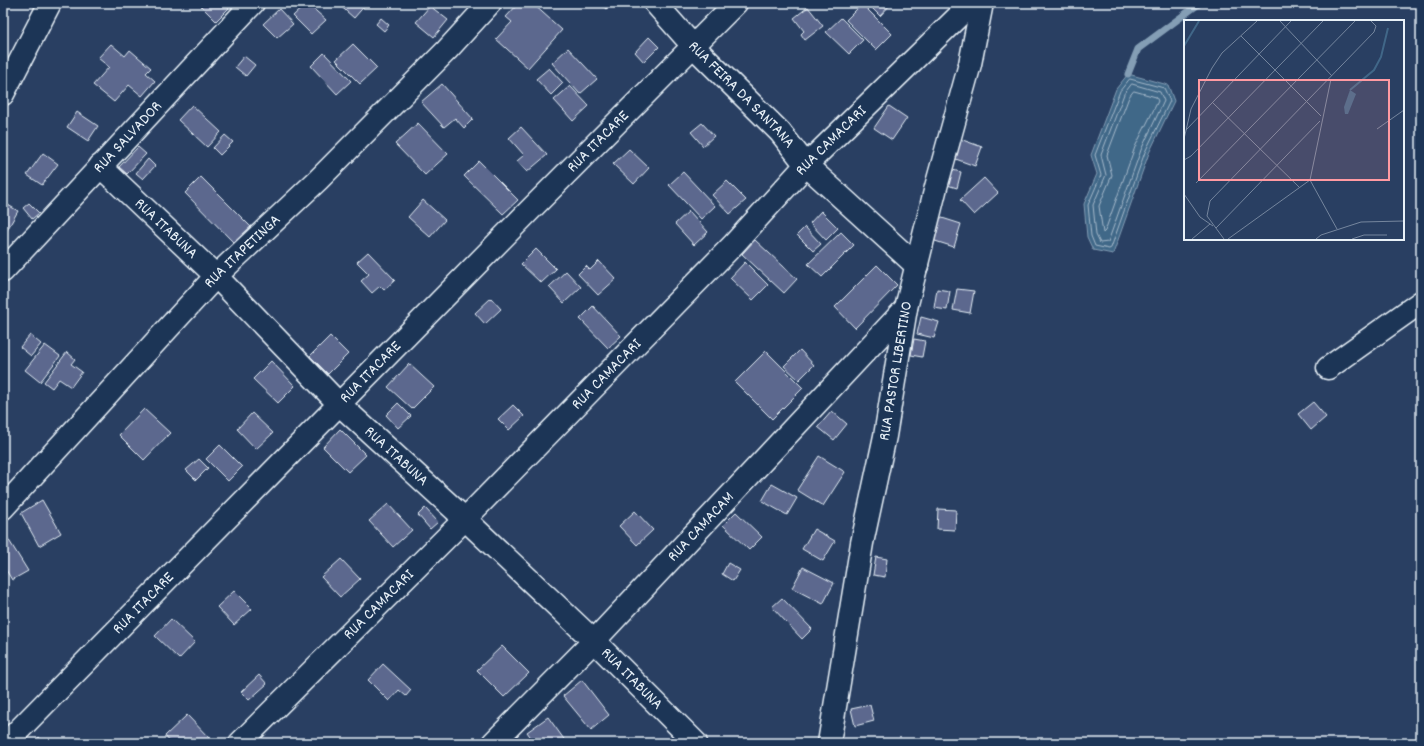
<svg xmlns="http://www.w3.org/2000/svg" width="1424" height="746" viewBox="0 0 1424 746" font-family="Dekko,sans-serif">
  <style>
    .water { fill: #416788; stroke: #849eb5 }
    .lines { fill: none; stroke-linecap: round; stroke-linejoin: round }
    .shore { stroke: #a5bacb; stroke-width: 1 }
    .stream { stroke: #849eb5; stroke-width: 7 }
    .building { fill: #5b678e; stroke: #e8f1f8 }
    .minor-casing { stroke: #e8f1f8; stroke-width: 25 }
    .minor { stroke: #1d3557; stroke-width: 22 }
    .labels { text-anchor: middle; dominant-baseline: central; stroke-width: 4; stroke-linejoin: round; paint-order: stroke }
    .street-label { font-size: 16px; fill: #e8f1f8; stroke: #1d3557 }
    .inset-river { fill: none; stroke: #416788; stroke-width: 2 }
    .inset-road { fill: none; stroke: #75869e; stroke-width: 1 }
    .view { fill: #ff9aa2; fill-opacity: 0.15; stroke: #ff9aa2; stroke-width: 2 }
    .inset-edge { fill: none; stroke: #e8f1f8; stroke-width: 2 }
  </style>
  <rect width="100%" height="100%" fill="#293f62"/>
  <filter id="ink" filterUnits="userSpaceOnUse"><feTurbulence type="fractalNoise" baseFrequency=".025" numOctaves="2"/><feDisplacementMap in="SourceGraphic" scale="8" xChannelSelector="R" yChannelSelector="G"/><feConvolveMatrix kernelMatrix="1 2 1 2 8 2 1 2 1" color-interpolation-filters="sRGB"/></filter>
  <g filter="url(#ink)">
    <path class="water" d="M1128,74L1168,85L1174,101L1149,153L1113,254L1093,250L1087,237L1084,204L1097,174L1091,155L1116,89Z"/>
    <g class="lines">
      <path class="shore" d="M1130,79L1164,88L1170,101L1145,152L1111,248L1109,249L1095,246L1091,236L1088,205L1101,175L1095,155L1120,91Z
        M1132,84L1160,92L1164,101L1141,150L1108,242L1100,243L1096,235L1093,205L1106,175L1101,155L1124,94Z
        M1134,91L1156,97L1158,101L1135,147L1105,231L1103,233L1099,206L1112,175L1107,155L1129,97Z"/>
      <path class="stream" d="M1128,74L1138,49L1200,3"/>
    </g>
    <path class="building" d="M198,3H232L233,4L216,21Z
      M307,3L326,20L311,34L293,16Z
      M337,3H367L354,18Z
      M519,3H532L562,30L528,68L496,39L512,22L506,17Z
      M599,3H612L606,9Z
      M867,3H892L880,16Z
      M862,4L892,34L876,50L846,20Z
      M430,6L448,20L434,37L416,22Z
      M808,7L823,26L805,40L801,34L804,31L794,18Z
      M279,9L293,24L277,38L263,24Z
      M381,18L389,25L384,31L376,24Z
      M841,18L863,40L849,54L826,32Z
      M649,37L659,47L644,62L635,52Z
      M111,44L125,56L130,50L151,68L146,73L155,81L142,96L129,85L114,102L93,85L109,67L98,58Z
      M353,44L377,68L360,84L336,60Z
      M568,48L597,79L580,94L552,63Z
      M324,53L351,81L337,94L311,66Z
      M244,56L255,65L246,76L235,67Z
      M549,68L563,83L551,95L536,79Z
      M442,84L473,119L464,128L455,118L444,127L421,102Z
      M570,86L589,106L573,121L554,100Z
      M192,105L221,132L207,147L178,120Z
      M889,106L907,118L892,140L874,128Z
      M77,112L98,126L88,141L67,127Z
      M418,123L448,154L425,175L395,144Z
      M702,123L714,136L703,146L691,132Z
      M521,127L547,155L527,172L517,161L524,155L509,138Z
      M225,135L233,142L220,155L213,148Z
      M960,139L982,147L975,166L953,158Z
      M138,147L146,154L127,174L119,167Z
      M629,149L649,168L634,184L613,164Z
      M43,153L58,164L42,185L27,175Z
      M148,159L155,166L143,179L136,173Z
      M479,161L518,200L503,214L464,176Z
      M948,169L961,172L957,188L944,184Z
      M683,172L715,206L701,219L669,185Z
      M201,177L252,228L235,244L185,193Z
      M984,178L998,193L974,215L960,200Z
      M727,181L746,200L730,214L712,195Z
      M423,200L445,220L430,237L408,217Z
      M3,202L18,211L3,237Z
      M29,203L39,213L32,219L23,208Z
      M689,211L708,232L694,245L675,224Z
      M821,211L838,228L826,240L810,223Z
      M939,217L961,224L954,247L932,240Z
      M805,227L821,244L813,251L797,235Z
      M841,232L854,245L822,277L808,264Z
      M755,240L797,279L784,293L742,254Z
      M536,249L556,269L541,283L521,264Z
      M368,252L395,280L384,290L380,286L372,293L361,281L369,274L357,262Z
      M599,261L616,279L598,295L578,274L586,266L590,270Z
      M745,262L768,285L753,300L730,278Z
      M877,265L897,285L855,328L835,307Z
      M566,271L581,287L564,303L549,287Z
      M937,289L950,291L947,310L934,308Z
      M957,289L974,291L970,313L953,310Z
      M491,298L501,309L485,324L475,313Z
      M593,306L621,336L608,348L580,319Z
      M921,317L939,322L934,338L917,334Z
      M30,335L41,344L31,356L20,347Z
      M330,336L348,354L328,374L310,356Z
      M914,339L925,341L922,357L911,355Z
      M45,345L60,356L40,382L25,370Z
      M800,350L814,365L799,380L784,366Z
      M766,351L803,388L772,419L735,382Z
      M67,352L75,359L71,364L82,372L71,387L59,379L52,388L44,382Z
      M271,361L295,386L278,403L253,379Z
      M409,364L434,387L412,409L388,387Z
      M1313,402L1326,417L1311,430L1298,414Z
      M398,403L411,416L398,428L386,415Z
      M513,405L524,416L509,430L498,419Z
      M144,409L170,433L144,460L119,435Z
      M832,411L847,424L834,440L818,427Z
      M252,413L273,433L256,449L237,429Z
      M340,429L366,455L348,472L323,447Z
      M220,445L242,467L228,481L206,459Z
      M819,456L845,472L823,506L797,490Z
      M199,459L208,468L196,480L186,470Z
      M772,484L797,498L787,515L762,501Z
      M42,500L61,533L39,546L21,513Z
      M388,504L412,530L393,547L369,521Z
      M425,508L438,522L430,529L418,515Z
      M938,509L956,510L955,530L937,529Z
      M635,511L653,530L637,545L619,526Z
      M736,512L762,537L749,550L723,525Z
      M814,529L835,541L823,561L802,549Z
      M5,534L28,571L12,580L3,565V535Z
      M876,557L887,559L885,577L873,575Z
      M341,559L360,579L340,597L321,577Z
      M728,563L740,570L733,581L722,574Z
      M803,567L834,583L823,604L792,588Z
      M234,591L252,609L234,625L217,607Z
      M782,598L812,629L802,639L772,607Z
      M171,619L195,642L179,659L155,636Z
      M502,646L529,673L504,697L477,670Z
      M383,664L411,690L406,696L399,690L389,701L368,680Z
      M259,675L267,684L249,700L241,692Z
      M582,680L609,715L591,730L563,696Z
      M870,705L874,721L855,726L851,709Z
      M187,715L211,740L208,743H171L165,736Z
      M548,717L566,742L564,743H535L527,732Z
      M39,737L45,743H33Z"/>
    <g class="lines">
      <g class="minor-casing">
        <g id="minor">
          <path id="s1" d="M655,3L694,47L780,132L806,165L917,266"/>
          <path d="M3,94L50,3"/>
          <path id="s2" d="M100,166L216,276L339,404L465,519L594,641L696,743"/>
          <path id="s3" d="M3,271L253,3"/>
          <path d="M1328,368L1421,302"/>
          <path id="s4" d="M3,508L216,276L318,180L447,50L490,3"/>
          <path id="s5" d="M6,743L529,211L736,3"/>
          <path id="s6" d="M240,743L465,519L734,244L806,165L972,3"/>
          <path id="s7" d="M493,743L594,641L906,308"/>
          <path id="s8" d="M829,743L862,543L885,436L906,308L936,187L970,64L982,3"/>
        </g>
      </g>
      <use href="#minor" class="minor"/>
    </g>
  </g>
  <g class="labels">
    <g class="street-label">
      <text stroke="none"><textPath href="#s1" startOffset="126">RUA FEIRA DA SANTANA</textPath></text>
      <text stroke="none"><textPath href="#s3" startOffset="183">RUA SALVADOR</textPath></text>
      <text stroke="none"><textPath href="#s6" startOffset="844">RUA CAMACARI</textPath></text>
      <text stroke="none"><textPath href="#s5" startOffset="844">RUA ITACARE</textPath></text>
      <text stroke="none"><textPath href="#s2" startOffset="91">RUA ITABUNA</textPath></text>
      <text stroke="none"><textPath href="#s4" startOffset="351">RUA ITAPETINGA</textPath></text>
      <text stroke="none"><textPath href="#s8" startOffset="378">RUA PASTOR LIBERTINO</textPath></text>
      <text stroke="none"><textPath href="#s5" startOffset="520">RUA ITACARE</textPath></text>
      <text stroke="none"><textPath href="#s6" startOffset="520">RUA CAMACARI</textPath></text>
      <text stroke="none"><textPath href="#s2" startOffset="415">RUA ITABUNA</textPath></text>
      <text stroke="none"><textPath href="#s7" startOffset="300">RUA CAMACAM</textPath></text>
      <text stroke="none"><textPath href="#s5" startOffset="196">RUA ITACARE</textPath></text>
      <text stroke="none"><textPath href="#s6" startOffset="196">RUA CAMACARI</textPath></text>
      <text stroke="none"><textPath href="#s2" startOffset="739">RUA ITABUNA</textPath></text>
    </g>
  </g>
  <g transform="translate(1184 20)">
    <rect width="220" height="220" fill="#293f62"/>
    <path d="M166,70L172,74L164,94H161L160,87Z" fill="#416788"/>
    <path class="inset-river" d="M0,26L15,1M166,70L190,50L197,37L204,8"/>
    <path class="inset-road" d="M96,1L148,56M57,16L137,96M147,59L126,160L153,209M28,82L115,167M193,109L220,90M2,110L107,1M0,119L7,89L28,48L38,33L73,1M0,140L7,136L139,1M12,163L171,1M0,174L16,197L29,206M32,208L136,101M8,219L26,204M40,219L23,196L26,181L190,12L192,6L187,1M44,219L126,160M132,219L137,215L177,202L220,201M168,219L180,215H203"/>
    <path class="view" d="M15,60H205V160H15Z"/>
    <rect width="220" height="220" class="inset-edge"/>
  </g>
  <rect width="1424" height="746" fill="none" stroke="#1d3557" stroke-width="16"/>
  <rect x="8" y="8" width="1408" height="730" fill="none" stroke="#e8f1f8" stroke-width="1.5" filter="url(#ink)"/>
</svg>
